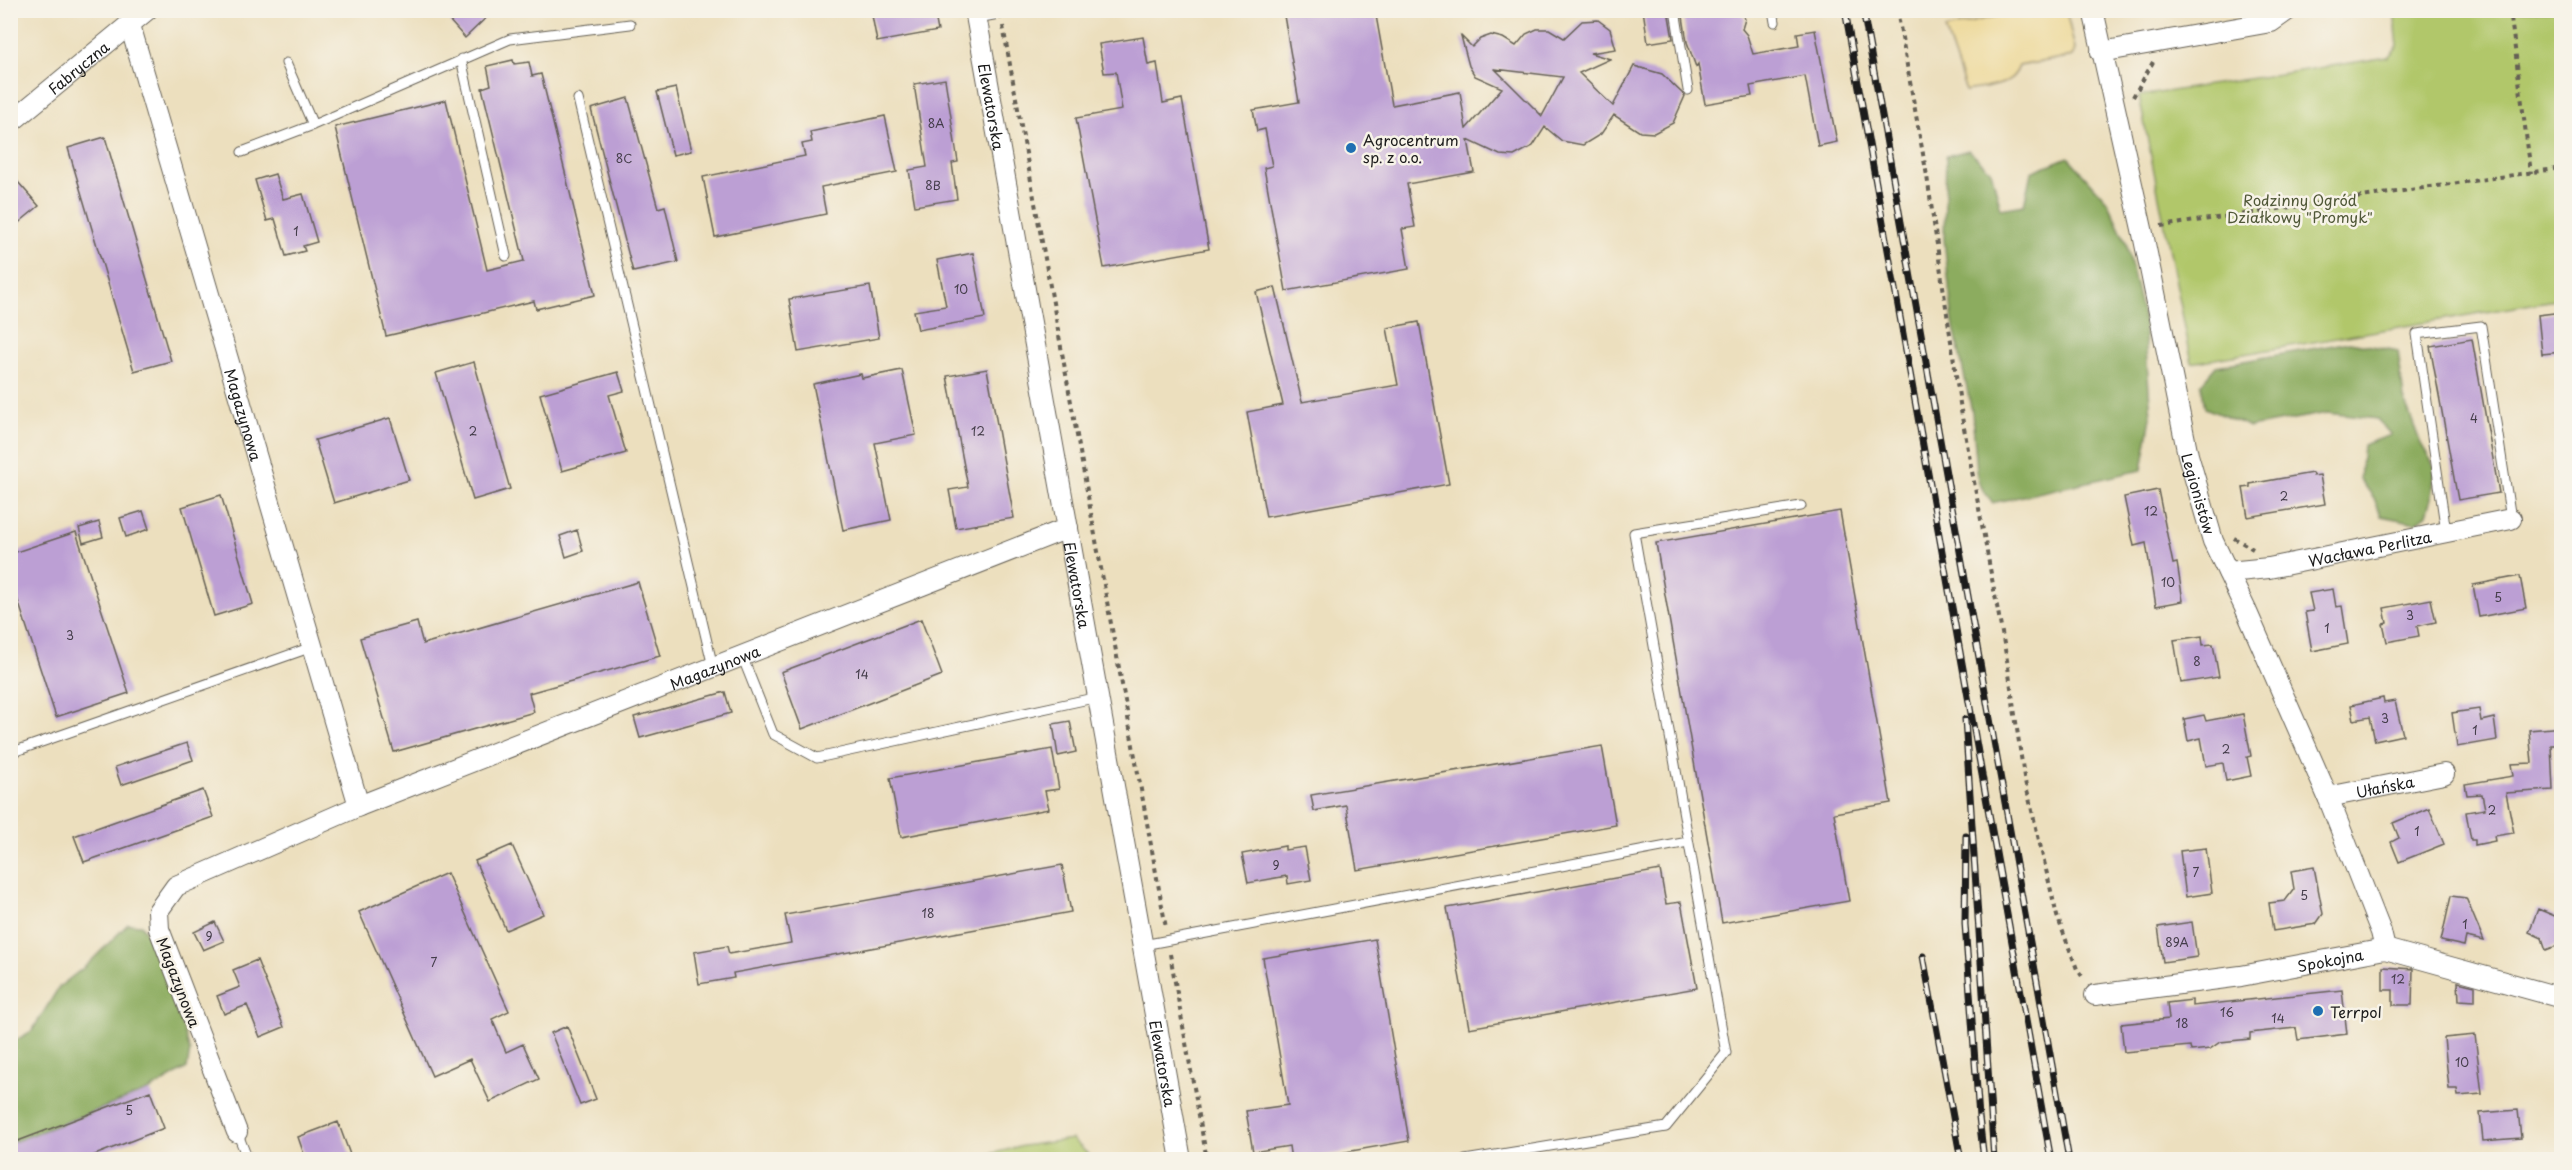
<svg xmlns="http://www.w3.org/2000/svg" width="2572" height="1170" viewBox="0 0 2572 1170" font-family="'Playpen Sans',sans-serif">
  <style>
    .green { fill: #b1c76b; stroke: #667244; stroke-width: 1.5 }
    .forest { fill: #8cac5f; stroke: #54643e; stroke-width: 1.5 }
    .sand { fill: #eeda9e; stroke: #857b5d; stroke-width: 1.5 }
    .building { fill: #bc9fd4; fill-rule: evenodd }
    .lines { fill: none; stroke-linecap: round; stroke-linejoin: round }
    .lane-casing { stroke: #656055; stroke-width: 11 }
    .street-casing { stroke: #656055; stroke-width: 22 }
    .path { stroke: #656055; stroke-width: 4; stroke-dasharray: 4.5 4.5; stroke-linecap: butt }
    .lane { stroke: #fff; stroke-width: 9 }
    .street { stroke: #fff; stroke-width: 20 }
    .rail-casing { stroke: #1c1c1c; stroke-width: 7 }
    .rail { stroke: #f7f3e8; stroke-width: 4.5; stroke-dasharray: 14; stroke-linecap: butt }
    .poi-dot { fill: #1f6fb2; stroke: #f7f3e8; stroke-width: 2 }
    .labels { text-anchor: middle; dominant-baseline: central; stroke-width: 5; stroke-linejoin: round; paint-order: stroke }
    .number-label { font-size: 12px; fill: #443d4a }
    .street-label { font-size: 15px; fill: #1c1c1c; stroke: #f7f3e8 }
    .poi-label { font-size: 15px; fill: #1c1c1c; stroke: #f7f3e8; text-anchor: start }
    .park-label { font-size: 15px; fill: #505838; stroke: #f7f3e8 }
  </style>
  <rect width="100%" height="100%" fill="#f7f3e8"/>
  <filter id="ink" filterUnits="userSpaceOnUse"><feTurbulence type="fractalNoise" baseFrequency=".0167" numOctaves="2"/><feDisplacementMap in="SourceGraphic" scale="12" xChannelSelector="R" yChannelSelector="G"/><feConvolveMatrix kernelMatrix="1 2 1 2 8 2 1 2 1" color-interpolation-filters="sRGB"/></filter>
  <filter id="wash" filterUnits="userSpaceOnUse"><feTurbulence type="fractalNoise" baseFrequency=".008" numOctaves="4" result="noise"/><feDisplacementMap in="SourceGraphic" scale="24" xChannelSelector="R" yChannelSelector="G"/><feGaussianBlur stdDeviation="1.35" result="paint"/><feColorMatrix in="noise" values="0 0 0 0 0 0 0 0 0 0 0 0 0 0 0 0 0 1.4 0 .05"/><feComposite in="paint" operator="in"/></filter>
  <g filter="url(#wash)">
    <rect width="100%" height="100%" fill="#ecdfbe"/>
    <path class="green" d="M2394,11H2561V299L2192,363L2139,96L2388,57L2398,46Z
      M1072,1139L1093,1159H969L1023,1146Z"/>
    <path class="forest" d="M1968,150L1991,171L2001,209L2024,205L2031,172L2068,157L2107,201L2126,242L2144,321L2151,417L2142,470L1992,503L1978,482L1972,412L1953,323L1944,239L1946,156Z
      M2350,342L2398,351L2404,399L2421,444L2435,467L2432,498L2427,514L2416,523L2381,516L2374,498L2360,479L2363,445L2391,435L2377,419L2327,413L2250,427L2205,408L2201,384L2216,366Z
      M128,924L141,925L155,946L170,987L190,1051L187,1068L150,1090L11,1143V1043L32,1031L59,987L87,965Z"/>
    <path class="sand" d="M2005,11H2066L2075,49L2073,56L2019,66C2012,88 1985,87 1966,91L1945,29L2005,14Z"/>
    <g id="blocks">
      <path class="building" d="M440,10H494L465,38Z
        M871,10H934L938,31L877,42Z
        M1283,10H1375L1392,105L1460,92L1466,129L1502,88L1475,76L1469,66L1461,36L1472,47L1480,39L1491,35L1503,38L1516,46L1526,34L1537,29H1549L1564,38L1582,21L1598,20L1610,29L1616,49L1590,53L1610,59L1579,73L1613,106L1634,66L1662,74L1685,96L1673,123L1654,133L1640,132L1614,115L1601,134L1583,145L1562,141L1545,127L1533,146L1514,156L1500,155L1468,140L1474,172L1407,184L1415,227L1402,229L1409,269L1286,291L1264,168L1272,166L1265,129L1257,131L1253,110L1299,102ZM1495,69L1563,77L1542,116Z
        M1643,10H1668L1673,39L1648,43Z
        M1682,10H1740L1745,19L1742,29L1747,35L1753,54L1799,46L1797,33L1815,30L1837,142L1818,146L1805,76L1750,86L1752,96L1705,104L1698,64L1696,67L1687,42Z
        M1143,37L1148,65L1157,63L1163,103L1182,99L1209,249L1104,268L1076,118L1122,110L1116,72L1104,73L1099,44Z
        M513,60L514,64L529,62L532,76L541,74L595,295L536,309L534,301L386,336L335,127L446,100L487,270L524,261L482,88L491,85L487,66Z
        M945,79L958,162L952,163L957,199L915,206L909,170L927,167L914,84Z
        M676,88L691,151L673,155L657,92Z
        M628,98L658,208L665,206L678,262L633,272L591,109Z
        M885,116L897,172L821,187L826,214L715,237L703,177L805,156L802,144L812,142L810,132Z
        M105,137L171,361L134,371L68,148Z
        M10,173L39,206L10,230Z
        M275,174L283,199L303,194L317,242L303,246L305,251L286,256L275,219L267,221L255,180Z
        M973,253L985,318L918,330L914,311L946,306L937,260Z
        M870,286L879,338L798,352L789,299Z
        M1275,287L1302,402L1398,385L1387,328L1419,322L1449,484L1266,517L1247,412L1283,405L1256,292Z
        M2562,312V352L2542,354L2538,315Z
        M2472,339L2499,493L2458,500L2430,346Z
        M474,362L510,489L473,500L436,373Z
        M987,369L1014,518L956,528L949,490L968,487L947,376Z
        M902,370L916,435L875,443L891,520L843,530L813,384L861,374L862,378Z
        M618,372L624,391L609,395L626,453L562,471L540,394Z
        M390,418L409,480L334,503L315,440Z
        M2312,473L2313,476L2320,475L2325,504L2248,517L2243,488L2250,487V484Z
        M2158,490L2173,564L2177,563L2183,601L2156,606L2146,543L2134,546L2124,497Z
        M221,495L253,604L214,616L182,507Z
        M143,511L149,529L126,537L120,518Z
        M1840,511L1891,803L1834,813L1849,901L1722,923L1656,543Z
        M99,522L103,537L83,543L79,528Z
        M577,530L583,551L566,557L560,536Z
        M76,532L129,693L56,717L10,576V554Z
        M2520,576L2526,608L2479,617L2473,585Z
        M638,582L660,656L529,693L534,712L394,752L360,638L417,622L423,644Z
        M2333,589L2336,607L2342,606L2348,644L2312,651L2305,612L2313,611L2309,593Z
        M2431,599L2436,622L2417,626L2419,636L2387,642L2383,624L2387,623L2384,608Z
        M921,619L942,675L802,729L781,672Z
        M2202,636L2203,645L2213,644L2219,677L2181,683L2174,640Z
        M725,692L731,713L640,738L634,717Z
        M2383,698L2384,703L2395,701L2403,735L2375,741L2370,717L2354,720L2351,705Z
        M2479,709L2481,721L2494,718L2497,740L2457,747L2452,713Z
        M2243,714L2251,756L2247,757L2251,776L2226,781L2223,763L2206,766L2201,738L2188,741L2184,719L2204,715L2206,721Z
        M1070,721L1076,752L1058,756L1053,724Z
        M2562,727V745H2551L2553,790L2506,793L2514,833L2494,836L2495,841L2475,845V840H2471L2466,812L2485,809L2482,794L2467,795L2465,784L2513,776L2511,764L2532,763L2529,730Z
        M187,743L193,760L121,785L115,767Z
        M1602,746L1616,825L1357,870L1346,805L1314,811L1311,795Z
        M1052,749L1059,789L1045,791L1049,809L901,837L890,778Z
        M203,790L213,817L84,862L74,836Z
        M2429,808L2444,844L2399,862L2391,842L2399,838L2393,823Z
        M512,845L543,914L506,930L475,861Z
        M1285,846V850L1305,847L1311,880L1288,884L1287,876L1248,883L1242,854Z
        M2206,848L2212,893L2186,897L2180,851Z
        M1062,865L1071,912L733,973L734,978L699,984L694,952L727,946L729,954L791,943L785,915Z
        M2314,867L2323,914L2316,924L2273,931L2269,903L2285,901L2294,889L2291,871Z
        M1660,870L1666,904L1681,902L1697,988L1469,1028L1447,908Z
        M447,873L509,1011L492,1019L506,1052L523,1044L539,1079L490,1102L470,1059L432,1076L359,912Z
        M2451,896L2466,898L2484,941L2466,937L2464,946L2441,941Z
        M2538,909L2562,919V944L2546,950L2542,938L2529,932Z
        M215,922L224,941L203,950L194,932Z
        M2192,922L2197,957L2163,962L2158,927Z
        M1375,939L1409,1141L1300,1160H1291L1289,1146L1253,1152L1246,1111L1288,1105L1263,958Z
        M257,960L284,1027L260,1037L247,1005L224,1014L217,996L240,987L233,970Z
        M2383,967L2413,969L2412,1005H2393V990H2383Z
        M2458,982L2475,986V1001L2459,1000Z
        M2342,990L2347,1034L2298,1040L2296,1028L2250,1033V1039L2220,1042L2210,1049L2191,1051L2190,1046L2124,1052L2121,1024L2169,1019L2167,1003L2192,1000V1006Z
        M567,1026L596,1099L580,1105L551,1033Z
        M2475,1035L2482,1094L2458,1096L2457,1089H2449L2444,1038Z
        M150,1091L164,1128L82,1160H14L10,1144Z
        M2518,1110L2521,1138L2483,1141L2480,1113Z
        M338,1122L352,1160H306L298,1137Z"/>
    </g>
  </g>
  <g filter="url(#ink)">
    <use href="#blocks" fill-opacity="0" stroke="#656055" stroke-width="1.5"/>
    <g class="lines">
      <g class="lane-casing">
        <path id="lane" d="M1675,10L1688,90
          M1773,10L1775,22
          M977,18L1021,10
          M461,59L506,256
          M578,99L713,667
          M313,125L510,39L630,24
          M242,152L313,125L286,63
          M2446,532L2417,334L2481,326L2511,519
          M742,656L773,734L817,758L1098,697
          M10,753L312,647
          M1143,945L1688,842
          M237,1132L248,1160
          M1465,1160L1666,1127L1726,1053L1634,533L1801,506"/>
      </g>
      <g class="street-casing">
        <g id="street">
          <path id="s1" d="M975,10L1181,1160"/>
          <path id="s2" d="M2093,10L2142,229L2188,455L2213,541L2246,610L2328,797L2381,932L2385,949"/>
          <path id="s3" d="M130,25L359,806"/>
          <path d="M2101,52L2271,22L2288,10"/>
          <path id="s4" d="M10,123L147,10"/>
          <path id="s5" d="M2228,572L2269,568L2511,519"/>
          <path id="s6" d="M2328,797L2444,774"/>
          <path id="s7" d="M2095,995L2241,976L2385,949L2562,998"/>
          <path id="s8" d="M237,1132L159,929L158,911L176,886L359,806L1068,528"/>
        </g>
      </g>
      <path class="path" d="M1897,10L1927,176L1962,417L2007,660L2024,777L2057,916L2077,969L2084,979
        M2510,10L2531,173
        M1003,26L1166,928
        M2133,97L2153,62
        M2161,226L2562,168
        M2234,538L2253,549
        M1170,954L1207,1160"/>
      <use href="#lane" class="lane"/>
      <use href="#street" class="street"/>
      <g class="rail-casing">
        <path id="rail" d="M1845,10L2051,1160
          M1863,10L2069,1160
          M1965,719L1994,1160
          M1966,836L1965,924L1979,1117L1984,1160
          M1923,956L1961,1160"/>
      </g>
      <use href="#rail" class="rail"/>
    </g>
  </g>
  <g class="poi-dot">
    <circle cx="1351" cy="148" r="6"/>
    <circle cx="2318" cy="1011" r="6"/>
  </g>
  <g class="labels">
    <g class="number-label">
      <text x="936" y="123">8A</text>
      <text x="624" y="158">8C</text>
      <text x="933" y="185">8B</text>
      <text x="296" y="231">1</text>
      <text x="961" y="289">10</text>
      <text x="2474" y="418">4</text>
      <text x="473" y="431">2</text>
      <text x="978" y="431">12</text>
      <text x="2284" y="496">2</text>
      <text x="2151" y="511">12</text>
      <text x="2168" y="582">10</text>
      <text x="2498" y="597">5</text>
      <text x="2410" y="615">3</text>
      <text x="2327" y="628">1</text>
      <text x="70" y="635">3</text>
      <text x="2197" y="661">8</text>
      <text x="862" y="674">14</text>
      <text x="2385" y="718">3</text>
      <text x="2475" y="730">1</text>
      <text x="2226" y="749">2</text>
      <text x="2492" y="810">2</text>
      <text x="2417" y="831">1</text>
      <text x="1276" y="865">9</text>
      <text x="2196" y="872">7</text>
      <text x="2304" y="895">5</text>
      <text x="928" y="913">18</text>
      <text x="2465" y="924">1</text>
      <text x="209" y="936">9</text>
      <text x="2177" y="942">89A</text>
      <text x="434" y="962">7</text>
      <text x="2398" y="979">12</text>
      <text x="2227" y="1012">16</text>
      <text x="2278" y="1018">14</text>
      <text x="2182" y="1023">18</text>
      <text x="2462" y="1062">10</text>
      <text x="129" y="1110">5</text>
    </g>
    <g class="street-label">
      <text stroke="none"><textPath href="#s4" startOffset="88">Fabryczna</textPath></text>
      <text stroke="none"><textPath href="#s1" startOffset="98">Elewatorska</textPath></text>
      <text stroke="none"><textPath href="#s3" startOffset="406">Magazynowa</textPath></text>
      <text stroke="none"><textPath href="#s2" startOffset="495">Legionistów</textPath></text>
      <text stroke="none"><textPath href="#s5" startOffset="144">Wacława Perlitza</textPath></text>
      <text stroke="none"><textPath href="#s1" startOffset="584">Elewatorska</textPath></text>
      <text stroke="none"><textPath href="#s8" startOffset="848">Magazynowa</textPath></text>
      <text stroke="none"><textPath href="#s6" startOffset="58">Ułańska</textPath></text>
      <text stroke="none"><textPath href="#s7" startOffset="238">Spokojna</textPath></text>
      <text transform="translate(179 982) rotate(69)">Magazynowa</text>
      <text stroke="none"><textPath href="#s1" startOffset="1070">Elewatorska</textPath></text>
    </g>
    <g class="poi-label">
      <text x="1363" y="139">Agrocentrum<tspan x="1363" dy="17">sp. z o.o.</tspan></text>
      <text x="2330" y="1011">Terrpol</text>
    </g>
    <g class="park-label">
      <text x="2300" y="199">Rodzinny Ogród<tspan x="2300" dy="17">Działkowy "Promyk"</tspan></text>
    </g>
  </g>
  <rect width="2572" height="1170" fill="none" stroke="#f7f3e8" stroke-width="36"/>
</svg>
